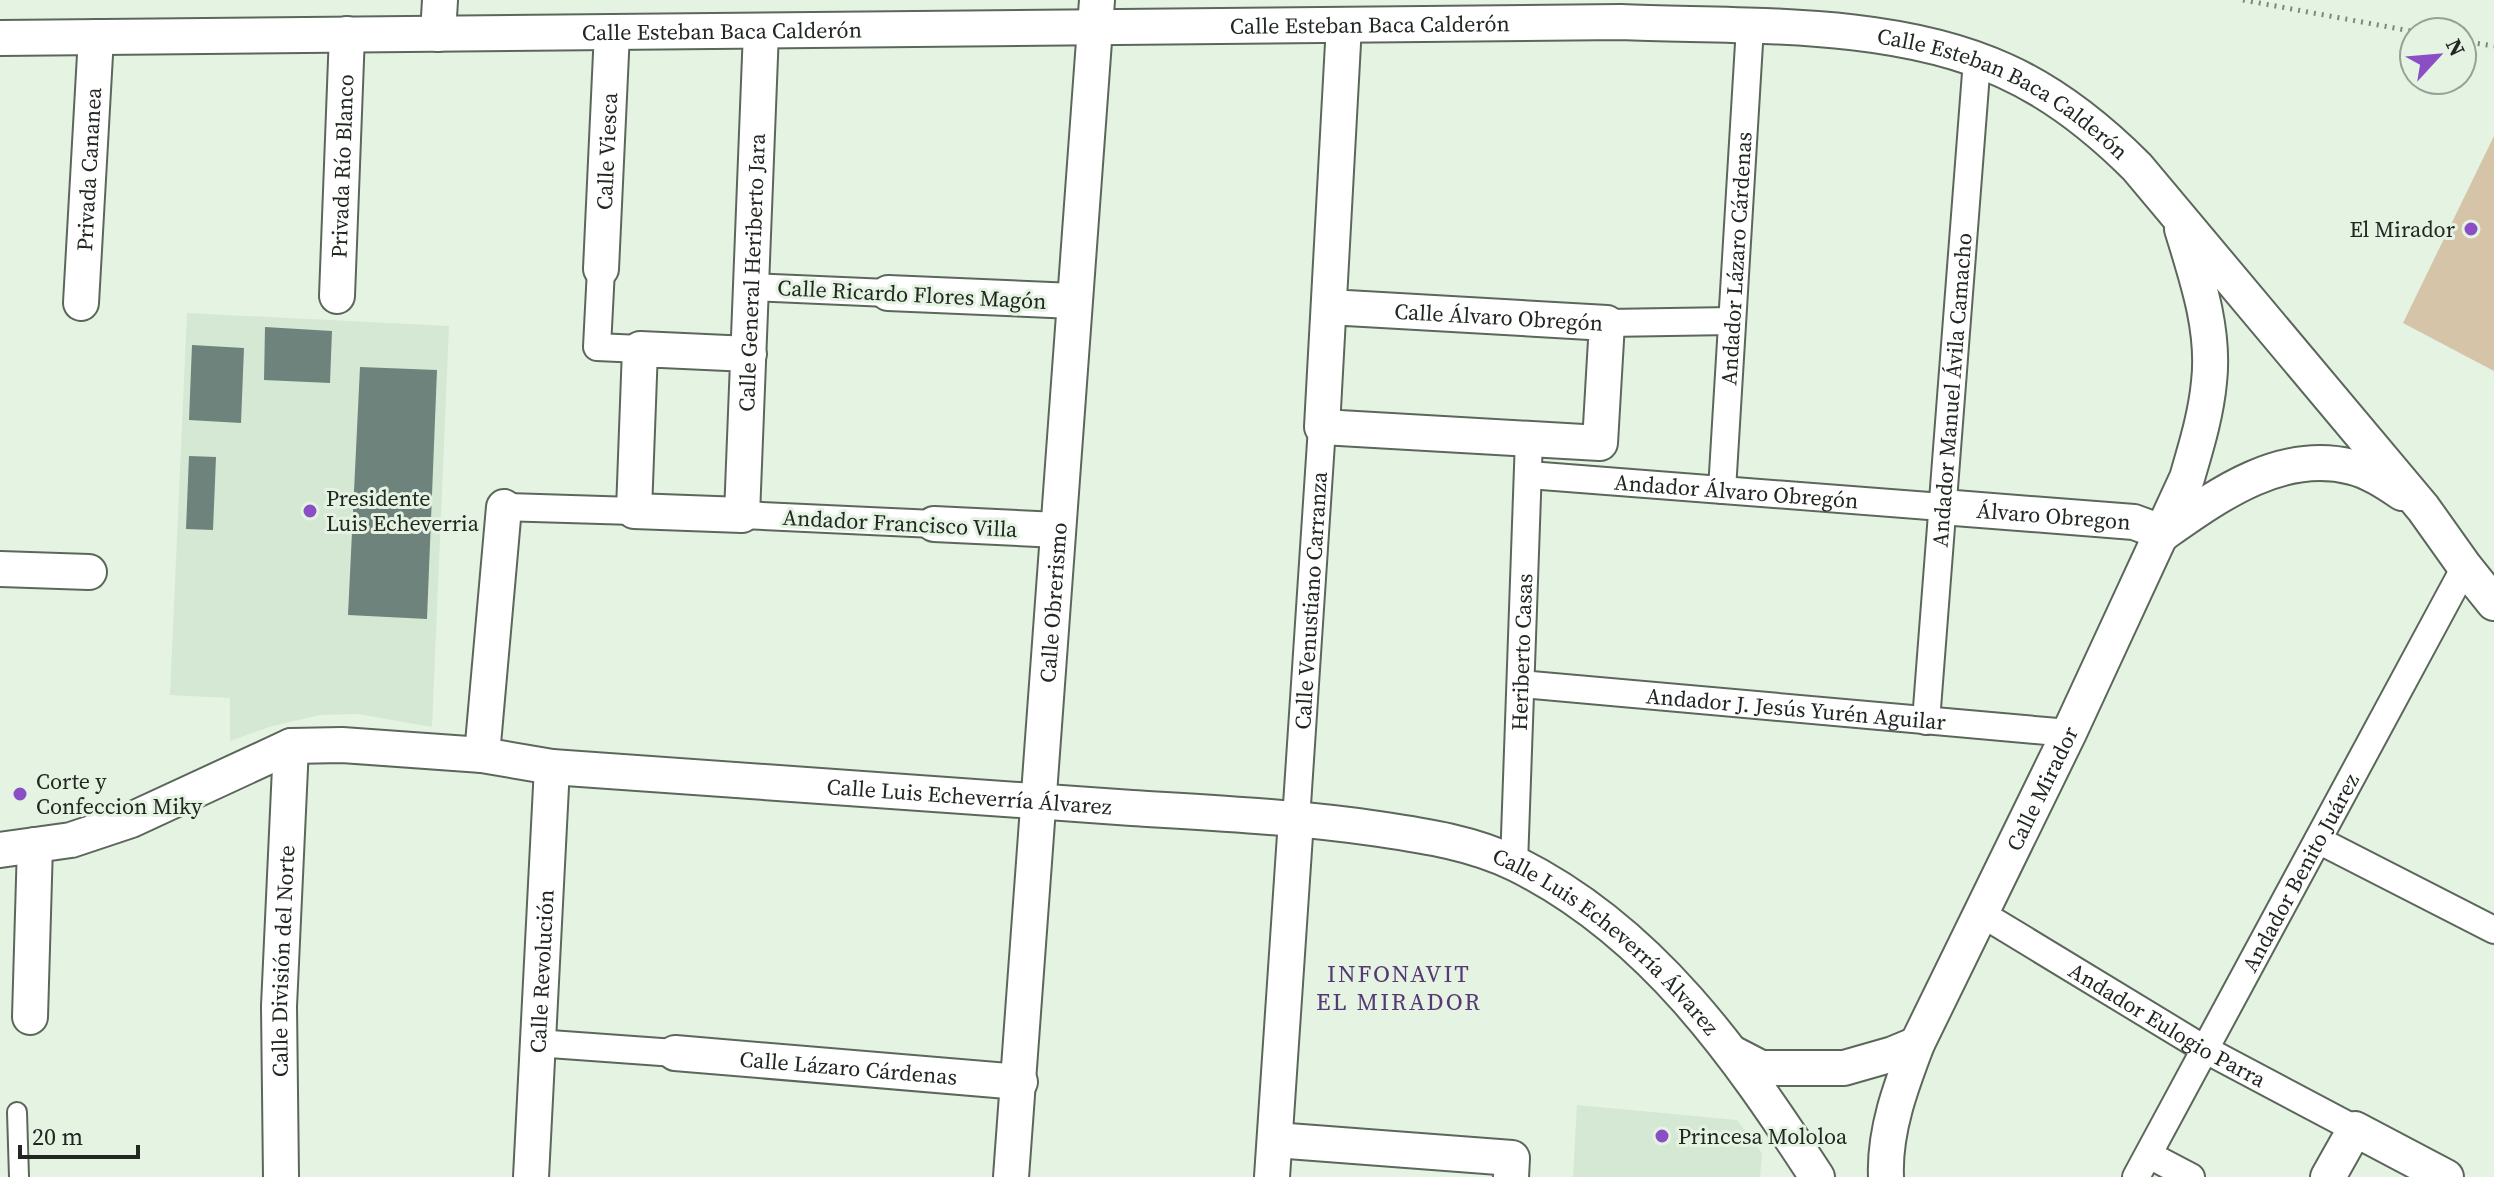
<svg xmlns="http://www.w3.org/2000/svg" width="2494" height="1177" viewBox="0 0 2494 1177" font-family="'Source Serif 4',serif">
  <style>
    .built { fill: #d5e8d3 }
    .green { fill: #d6c4a9 }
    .building { fill: #6f837d }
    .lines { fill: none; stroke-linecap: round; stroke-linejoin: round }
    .service-casing { stroke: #5b675a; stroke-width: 22 }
    .pedestrian-casing { stroke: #5b675a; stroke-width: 30 }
    .minor-casing { stroke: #5b675a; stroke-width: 38 }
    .path { stroke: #7e877d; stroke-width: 5; stroke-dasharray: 2 6; stroke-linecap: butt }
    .service { stroke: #fff; stroke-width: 18 }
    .pedestrian { stroke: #fff; stroke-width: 26 }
    .minor { stroke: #fff; stroke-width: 34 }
    .poi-dot { fill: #8b4fc5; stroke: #e5f3e3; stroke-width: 3 }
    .labels { text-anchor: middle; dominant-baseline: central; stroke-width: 6; stroke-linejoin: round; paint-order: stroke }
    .street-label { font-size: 22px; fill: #212721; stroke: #e5f3e3 }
    .poi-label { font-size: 22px; fill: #212721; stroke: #e5f3e3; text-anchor: start }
    .neighbourhood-label { font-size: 24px; letter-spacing: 2px; fill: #563974; stroke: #e5f3e3 }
  </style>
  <rect width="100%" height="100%" fill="#e5f3e3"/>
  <path class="built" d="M187,313L449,326L432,727L358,714L320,715L269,727L230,741V698L170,695Z
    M1577,1105L1737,1120L1762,1153L1760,1177H1573Z"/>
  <path class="green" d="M2494,136V371L2403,323Z"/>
  <path class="building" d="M265,327L332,331L330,383L264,380Z
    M192,345L244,348L241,423L189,420Z
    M360,367L437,370L427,619L348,615Z
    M189,456L216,457L213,530L186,529Z"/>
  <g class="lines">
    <g class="service-casing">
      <path id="service" d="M17,1112L19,1177"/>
    </g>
    <g class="pedestrian-casing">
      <g id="pedestrian">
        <path d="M601,269L597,347L640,349"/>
        <path d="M751,287L888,293"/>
        <path d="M1607,323L1732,321"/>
        <path id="s1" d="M1529,475L1942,507"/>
        <path id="s2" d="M1722,490L1750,27"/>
        <path d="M504,507L634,511"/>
        <path d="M742,515L934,524"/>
        <path id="s3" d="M1521,684L2069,733"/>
        <path id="s4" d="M1926,721L1977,60"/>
        <path id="s5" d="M1296,820L1322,427"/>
        <path d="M2318,840L2494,930"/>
        <path id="s6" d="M1514,864L1529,439"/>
        <path id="s7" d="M1982,914L2206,1050L2355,1129"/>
        <path d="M536,1043L675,1053"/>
        <path d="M2149,1155L2191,1177"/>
        <path id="s8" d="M2136,1177L2465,567"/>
      </g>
    </g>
    <g class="minor-casing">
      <g id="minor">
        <path d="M438,34L440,0"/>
        <path id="s9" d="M0,38L1621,22C1743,27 1893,19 2005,71C2056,94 2098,128 2137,167L2423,508L2465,567L2494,603"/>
        <path id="s10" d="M601,269L612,32"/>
        <path d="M888,293L1074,301"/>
        <path id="s11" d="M337,296L347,34"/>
        <path id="s12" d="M81,303L96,37"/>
        <path id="s13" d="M1329,307L1607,323L1600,443L1322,427L1344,25"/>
        <path id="s14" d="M749,354L640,349L634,511L742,515L761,31"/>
        <path id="s15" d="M1942,507L2134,522L2164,533"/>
        <path d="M934,524L1058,530"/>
        <path d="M2164,533C2218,495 2281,449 2352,467C2369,471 2387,483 2402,493"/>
        <path d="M0,569L89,572"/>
        <path d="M482,755L504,507"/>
        <path id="s16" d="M0,850L71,840L131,820L291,746L342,745L482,755L552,767C745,780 938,794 1132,808C1214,813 1297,817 1379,829C1426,836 1473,843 1516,864C1651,931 1737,1054 1817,1177"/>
        <path d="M30,1017L35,845"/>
        <path id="s17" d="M675,1053L1020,1082"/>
        <path d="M1732,1053L1761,1068H1844L1893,1054L1917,1044"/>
        <path d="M1275,1140L1512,1158L1511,1177"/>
        <path id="s18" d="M281,1177L279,1006L291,746"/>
        <path id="s19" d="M531,1177L552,767"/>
        <path id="s20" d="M1011,1177L1097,0"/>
        <path d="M1272,1177L1296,820"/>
        <path id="s21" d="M1886,1177C1884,1131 1901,1086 1917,1044L2069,733L2187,478C2196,447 2206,415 2209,382C2215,330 2197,278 2182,229"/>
        <path d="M2328,1177L2355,1129L2446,1177"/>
      </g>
    </g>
    <path class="path" d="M2243,0L2416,32
      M2462,41L2494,46"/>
    <use href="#service" class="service"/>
    <use href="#pedestrian" class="pedestrian"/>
    <use href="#minor" class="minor"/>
  </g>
  <g class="poi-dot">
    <circle cx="2471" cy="229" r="8"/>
    <circle cx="310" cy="511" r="8"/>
    <circle cx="20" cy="794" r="8"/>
    <circle cx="1662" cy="1136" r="8"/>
  </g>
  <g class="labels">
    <g class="street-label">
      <text stroke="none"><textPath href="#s9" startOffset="1370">Calle Esteban Baca Calderón</textPath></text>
      <text stroke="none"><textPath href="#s9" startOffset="722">Calle Esteban Baca Calderón</textPath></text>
      <text stroke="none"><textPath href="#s9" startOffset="2018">Calle Esteban Baca Calderón</textPath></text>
      <text stroke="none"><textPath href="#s10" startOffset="118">Calle Viesca</textPath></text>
      <text stroke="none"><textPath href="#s11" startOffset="130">Privada Río Blanco</textPath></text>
      <text stroke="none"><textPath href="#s12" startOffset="134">Privada Cananea</textPath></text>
      <text stroke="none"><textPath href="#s2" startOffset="232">Andador Lázaro Cárdenas</textPath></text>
      <text stroke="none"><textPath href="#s14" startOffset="622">Calle General Heriberto Jara</textPath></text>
      <text transform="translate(912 294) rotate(3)">Calle Ricardo Flores Magón</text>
      <text stroke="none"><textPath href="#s13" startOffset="170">Calle Álvaro Obregón</textPath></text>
      <text stroke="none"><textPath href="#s4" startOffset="332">Andador Manuel Ávila Camacho</textPath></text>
      <text stroke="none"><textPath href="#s1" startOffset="208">Andador Álvaro Obregón</textPath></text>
      <text stroke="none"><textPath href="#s15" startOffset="112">Álvaro Obregon</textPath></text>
      <text transform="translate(900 523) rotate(3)">Andador Francisco Villa</text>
      <text stroke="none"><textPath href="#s5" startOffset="220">Calle Venustiano Carranza</textPath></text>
      <text stroke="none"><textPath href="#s20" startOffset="576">Calle Obrerismo</textPath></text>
      <text stroke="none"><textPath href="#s6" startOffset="212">Heriberto Casas</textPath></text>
      <text stroke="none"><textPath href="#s3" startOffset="276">Andador J. Jesús Yurén Aguilar</textPath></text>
      <text stroke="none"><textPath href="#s21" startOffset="422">Calle Mirador</textPath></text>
      <text stroke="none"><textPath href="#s16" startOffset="992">Calle Luis Echeverría Álvarez</textPath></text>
      <text stroke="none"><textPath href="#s8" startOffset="346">Andador Benito Juárez</textPath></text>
      <text stroke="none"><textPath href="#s16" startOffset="1664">Calle Luis Echeverría Álvarez</textPath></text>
      <text stroke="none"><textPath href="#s18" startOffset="216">Calle División del Norte</textPath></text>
      <text stroke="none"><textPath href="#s19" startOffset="206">Calle Revolución</textPath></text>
      <text stroke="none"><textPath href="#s7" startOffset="216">Andador Eulogio Parra</textPath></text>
      <text stroke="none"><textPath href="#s17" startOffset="174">Calle Lázaro Cárdenas</textPath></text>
    </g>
    <g class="poi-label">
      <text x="2455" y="229" text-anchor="end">El Mirador</text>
      <text x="326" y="498">Presidente<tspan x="326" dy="25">Luis Echeverria</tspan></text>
      <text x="36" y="781">Corte y<tspan x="36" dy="25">Confeccion Miky</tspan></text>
      <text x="1678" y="1136">Princesa Mololoa</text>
    </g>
    <g class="neighbourhood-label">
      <text x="1399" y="973">INFONAVIT<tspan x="1399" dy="28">EL MIRADOR</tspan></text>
    </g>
  </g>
  <g transform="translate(2438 56) rotate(64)"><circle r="38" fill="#e5f3e3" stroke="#97a195" stroke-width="2"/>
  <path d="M0-6L14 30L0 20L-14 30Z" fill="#8b4fc5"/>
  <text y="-12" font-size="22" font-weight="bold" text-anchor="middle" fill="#212721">N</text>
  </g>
  <path d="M20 1145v12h118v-12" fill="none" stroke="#212721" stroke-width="4"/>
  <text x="32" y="1145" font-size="24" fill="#212721" stroke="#e5f3e3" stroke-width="6" paint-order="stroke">20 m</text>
</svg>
